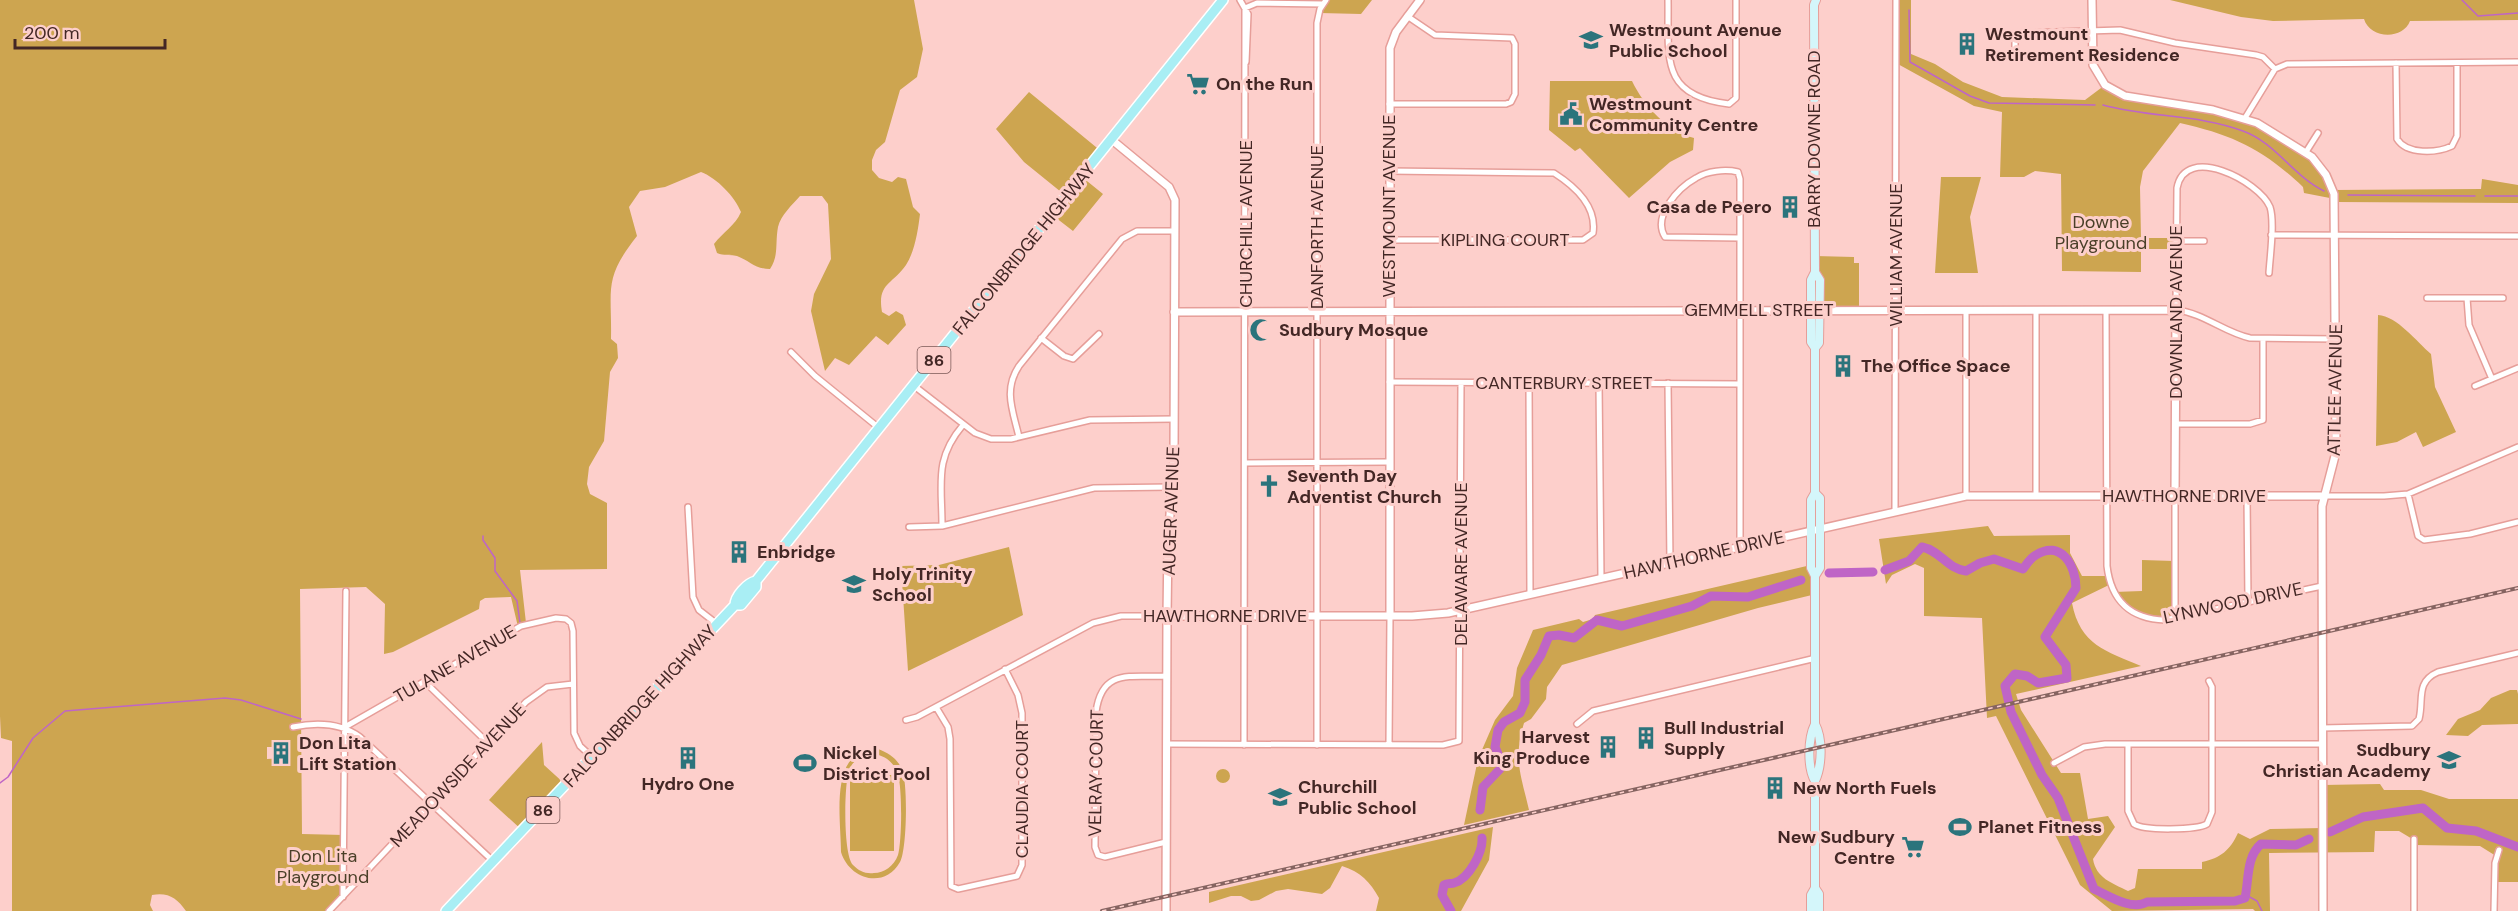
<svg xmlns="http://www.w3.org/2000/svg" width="2518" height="911" viewBox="0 0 2518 911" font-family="'DM Sans',sans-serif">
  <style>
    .green { fill: #cda550; fill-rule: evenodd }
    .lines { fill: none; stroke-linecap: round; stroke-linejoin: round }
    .stream { stroke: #bf65c6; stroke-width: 1.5 }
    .river { stroke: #bf65c6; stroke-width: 9 }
    .minor-casing { stroke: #e69e99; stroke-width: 8 }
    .tertiary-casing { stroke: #e69e99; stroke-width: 10 }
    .secondary-casing { stroke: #e69e99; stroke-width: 10 }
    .primary-casing { stroke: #fff; stroke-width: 12 }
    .minor { stroke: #fff; stroke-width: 5 }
    .tertiary { stroke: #fff; stroke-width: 7 }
    .secondary { stroke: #d4f6fa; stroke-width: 8 }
    .primary { stroke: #a9eef4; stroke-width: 9 }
    .rail-casing { stroke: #866461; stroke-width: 4 }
    .rail { stroke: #fdcfcb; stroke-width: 1.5; stroke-dasharray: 4.5; stroke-linecap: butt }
    .labels { text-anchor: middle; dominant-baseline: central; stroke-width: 6; stroke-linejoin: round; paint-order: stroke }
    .shield { fill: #fdcfcb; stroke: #7b5957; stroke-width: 1.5 }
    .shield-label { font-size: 16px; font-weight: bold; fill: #432725 }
    .poi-label { font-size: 18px; font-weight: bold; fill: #432725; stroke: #fdcfcb; text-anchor: start }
    .street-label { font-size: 18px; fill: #432725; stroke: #fdcfcb }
    .park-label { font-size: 18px; fill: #4a3f28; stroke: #fdcfcb }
  </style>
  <rect width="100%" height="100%" fill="#fdcfcb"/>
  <path class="green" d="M0,0H914L923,49L917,77L900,90L885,142L876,150L872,160V170L879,178L892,182L898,177L906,179L913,207L920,214C918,230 915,251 906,265C892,285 877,283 882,312L889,316L896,311L903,315L906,325L888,345L876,336L849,365L835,358L825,371L811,311L814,294L831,259L828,204L822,196H800C792,205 781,215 778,227C775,243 779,256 770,269C755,269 750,261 737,256C730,254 724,256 717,253L714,244C723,232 735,226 741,212C735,197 717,178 701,172L665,187L640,191L629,207L637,236C603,279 612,288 611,339L617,344L618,358L610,372L604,441L589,467L587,484L590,494L607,503V569L520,570L526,623L518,627L511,597L485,598L480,601L479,609L393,652L384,654L385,604L366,587L300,589L302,834L344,835V898L330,911H186C177,898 168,892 152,895L150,905L153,911H12V741L1,738L0,716ZM267,747H285V758L267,759Z
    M1327,0H1372L1361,14L1320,13Z
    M1896,0H1911V54L1935,64L1963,82L2002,97L2085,100L2105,85L2117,93L2233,114L2306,152L2333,190L2481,189L2482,179L2518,185V203L2336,202L2335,199L2304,193L2303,187C2263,149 2233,135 2180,123L2143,171L2140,187L2141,238H2177V249H2141V272L2062,271L2061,174L2035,171L2024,177H2000L2002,112L1974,106L1896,63Z
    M2170,0H2518V20L2410,21C2403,40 2370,39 2364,19L2273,21L2241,17Z
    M1550,81H1632C1644,106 1667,131 1694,138L1693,150L1670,162L1629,198L1580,148L1575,151L1549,130Z
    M1029,92L1102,152L1082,177L1103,194L1073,231L1051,214L1066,196L1024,162L996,129Z
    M1941,177H1981L1970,217L1978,273H1935Z
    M1815,256L1854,257V263H1859V310L1820,309Z
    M2378,315C2397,316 2417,342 2431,354L2435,387L2456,432L2423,447L2416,432L2397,442L2376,446Z
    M1988,526L1994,536L2070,535V553L2082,576H2109L2111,584L2072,603C2080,645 2106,651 2141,666L2016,694L2021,710L2061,773H2080L2088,819L2108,816L2115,827L2093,859C2096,878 2112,883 2128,891L2135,888L2138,869H2202V862C2221,858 2230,850 2238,833L2250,839L2270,829L2323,828V785L2380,784L2384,790H2421L2449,799H2518V882H2495L2496,856L2480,846L2414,845V840L2399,831H2375L2374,852L2269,853L2270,911H2255L2253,909L2112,911L2080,885L1996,716L1987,718L1982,618L1924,616V568L1915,564L1892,575L1886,584L1879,539Z
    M1009,547L1023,615L908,671L901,566L939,565Z
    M2142,560L2174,561V618C2147,623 2131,611 2114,592L2142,591Z
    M1811,565L1816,594L1758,608L1562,665L1547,687L1546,699L1531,719L1524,723C1513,759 1521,775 1529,810L1464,825L1478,759L1495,720L1513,696L1517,668L1533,630L1579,619L1583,622L1593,619L1595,615Z
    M2510,690H2517L2518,694V724L2482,725L2468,736L2446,735L2458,719L2480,710L2491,698Z
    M542,742L544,765L566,785L523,831L489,800Z
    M878,749C889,753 898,759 902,770C908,782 907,850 900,862C884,890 849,879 841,852C841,818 828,747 878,749ZM865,754C878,753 889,757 896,769C903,779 902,842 898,855C894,866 884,873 874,873C865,874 859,871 853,865C843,855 844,785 849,770C852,763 858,757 865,754Z
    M1216 776a7 7 0 1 1 14 0a7 7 0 1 1-14 0Z
    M850,775H894V851H850Z
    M1493,827L1489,860L1461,911H1376L1379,898C1370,882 1361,872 1342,866L1330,888L1322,894L1288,889L1276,891L1259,900L1251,901L1241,896H1231L1209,903V892Z"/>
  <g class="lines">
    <path class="stream" d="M2462,0L2478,16L2518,13
      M1909,10L1910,62L1970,96L1989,103L2095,105
      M2103,105C2150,118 2198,114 2243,131C2276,143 2293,176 2324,191
      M2348,195L2475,196
      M2485,196H2518
      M483,536V540L495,558V571L517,601L520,623
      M0,783L8,777L33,738L65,711L225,698L241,700L301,719
      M2246,895L2257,901L2262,911"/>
    <path class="river" d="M1885,570L1909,561L1922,547C1941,551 1946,568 1966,571L1980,563L1994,559L2023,569C2027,564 2030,558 2036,555C2061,539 2076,566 2076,588L2045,637L2066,665L2067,678L2038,683L2027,676L2015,674L2005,686L2011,712L2042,775L2058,798L2094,889C2109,896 2132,911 2147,902L2235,901L2245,898C2249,880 2246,857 2261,844L2296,845L2309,839
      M1829,573L1873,572
      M1480,810L1483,787L1500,769L1501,761L1495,747L1498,730L1504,722L1520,713L1525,702V680L1541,655L1549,636L1559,635L1574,638L1597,620L1622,626L1692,606L1711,596L1748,597L1801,580
      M2330,832L2363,817L2423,808L2447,828L2476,831L2518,847
      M1451,911L1442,895L1444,885C1447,883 1451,884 1454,883C1469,879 1483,852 1482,838"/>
    <g class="minor-casing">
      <path id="minor" d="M1240,0L1248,14L1246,62
        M1668,0C1669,57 1659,96 1729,104L1736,98V0
        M1245,8L1257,3L1323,4
        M2015,59V40L2020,33L2120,30L2175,43L2256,55L2263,57L2275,69
        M2396,63L2397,139C2407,155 2437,153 2452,146L2457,136V63
        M1389,104H1506L1511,102L1515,94V44L1512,38L1435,35L1407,16
        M2245,118L2275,69L2287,64L2518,62
        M2306,152L2318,133
        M1389,171L1554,173C1576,187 1597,207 1593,233L1583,240H1389
        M2271,235L2518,236
        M1740,238L1665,237C1652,216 1678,188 1696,178C1707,171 1725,169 1738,172L1740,179V546
        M2176,241H2204
        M2269,273C2270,256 2275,222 2270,207C2259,181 2185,143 2177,188L2176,310C2204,313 2223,332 2250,338L2337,339
        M2427,298H2503
        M2467,298L2469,325L2492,379
        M1966,310V496
        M2036,310V496
        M2106,310L2107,566C2111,600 2130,619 2165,620L2322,586
        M1041,338L1064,356L1073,359L1099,334
        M791,352L815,376L879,428
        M1389,382L1740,384
        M1529,383L1530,594
        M1599,383L1601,578
        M1668,383L1670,563
        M913,385L975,433L991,439H1011L1090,420L1174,419
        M2475,386L2518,368
        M2175,424H2250L2263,420V340
        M1019,437C1013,411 1003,390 1019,366L1122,239L1137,231H1174
        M1245,463L1389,462
        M2408,494L2418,536L2424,540L2470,534L2518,522
        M2175,496V618
        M2247,496L2248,600
        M2323,496H2384L2408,494L2518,447
        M688,507L693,597L699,610L717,624
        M1895,511L1896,0
        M942,526C942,483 934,459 963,425
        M909,527L942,526L1094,488L1172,487
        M425,682L488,743
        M936,707L948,727L950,739L951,886L958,889L1017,876L1022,865V713L1018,695L1005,669
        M906,720L917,717L1093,623L1121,616H1167
        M1577,724L1593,711L1816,658
        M293,727C317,722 341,723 360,737L494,862
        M345,727L521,626L556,618L566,619L571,623L573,631L574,733L580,746L592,757
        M2322,728L2412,726L2419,719C2424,700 2415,682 2438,672L2518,653
        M1167,744L1443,745L1459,741L1461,383
        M2128,744V811L2134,824C2144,831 2197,830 2207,824L2212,812V687L2209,681
        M1244,745L1245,8
        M1317,745V23L1320,9L1326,0
        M1389,745L1390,616
        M2054,763L2084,747L2105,744H2322
        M1166,842L1105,857L1098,855L1095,847L1096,712C1102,667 1132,678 1167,676
        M343,897L346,591
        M329,911L526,702L547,687L573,684
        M2414,911V839
        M2494,911L2495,863L2499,850"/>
    </g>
    <g class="tertiary-casing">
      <path id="tertiary" d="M2092,0L2093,65L2105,85L2125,96L2213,110L2257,123L2312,157L2326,175L2334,194L2336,452L2322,506L2323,911
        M1112,140L1169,187L1175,200L1174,457L1168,543L1167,616L1166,911
        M1174,312L2176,310L2175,496
        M1167,616H1412L1448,613L1966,496H2323
        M1390,616V48L1396,32L1420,0"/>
    </g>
    <g class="secondary-casing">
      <path id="secondary" d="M1815,272L1820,280L1819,343L1815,348
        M1815,493L1820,498V568L1815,576V724C1808,738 1807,767 1815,781
        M1815,576L1811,568V500L1815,493V348L1811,342V280L1815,272L1814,5L1816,0
        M1815,888L1819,894V911
        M1811,911V895L1815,888V781C1822,766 1823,739 1815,724"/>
    </g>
    <g class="primary-casing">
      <path id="primary" d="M735,605H741L756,587V581
        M446,911L735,605C735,596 747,583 756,581L1223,0"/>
    </g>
    <use href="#minor" class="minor"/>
    <use href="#tertiary" class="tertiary"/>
    <use href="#secondary" class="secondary"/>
    <use href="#primary" class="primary"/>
    <g class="rail-casing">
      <path id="rail" d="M1102,911L2518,588"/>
    </g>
    <use href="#rail" class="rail"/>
  </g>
  <defs>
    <g id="school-bare" transform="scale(1.8)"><path d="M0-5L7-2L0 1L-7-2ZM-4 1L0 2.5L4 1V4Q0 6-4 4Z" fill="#2b747c" stroke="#fdcfcb" stroke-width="2.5" paint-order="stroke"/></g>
    <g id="building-bare" transform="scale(1.8)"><path d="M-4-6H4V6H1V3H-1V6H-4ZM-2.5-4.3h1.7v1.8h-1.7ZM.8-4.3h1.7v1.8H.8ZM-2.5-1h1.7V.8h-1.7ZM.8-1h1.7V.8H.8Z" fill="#2b747c" stroke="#fdcfcb" stroke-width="2.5" paint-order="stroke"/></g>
    <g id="supermarket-bare" transform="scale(1.8)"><path d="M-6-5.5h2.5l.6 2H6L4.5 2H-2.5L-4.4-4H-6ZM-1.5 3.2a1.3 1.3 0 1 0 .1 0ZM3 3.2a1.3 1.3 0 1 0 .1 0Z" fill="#2b747c" stroke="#fdcfcb" stroke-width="2.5" paint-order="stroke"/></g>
    <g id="civic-bare" transform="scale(1.8)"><path d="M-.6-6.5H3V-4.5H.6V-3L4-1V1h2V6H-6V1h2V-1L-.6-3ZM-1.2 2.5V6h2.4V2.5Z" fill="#2b747c" stroke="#fdcfcb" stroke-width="2.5" paint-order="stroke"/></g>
    <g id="mosque-bare" transform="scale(1.8)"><path d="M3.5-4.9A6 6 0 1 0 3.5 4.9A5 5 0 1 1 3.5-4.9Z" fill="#2b747c" stroke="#fdcfcb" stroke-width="2.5" paint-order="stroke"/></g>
    <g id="church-bare" transform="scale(1.8)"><path d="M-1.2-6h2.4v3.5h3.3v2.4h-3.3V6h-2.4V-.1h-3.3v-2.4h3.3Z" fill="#2b747c" stroke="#fdcfcb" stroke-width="2.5" paint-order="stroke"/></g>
    <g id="stadium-bare" transform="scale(1.8)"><path d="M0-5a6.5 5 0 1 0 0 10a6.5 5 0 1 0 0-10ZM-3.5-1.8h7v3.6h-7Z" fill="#2b747c" stroke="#fdcfcb" stroke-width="2.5" paint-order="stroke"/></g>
  </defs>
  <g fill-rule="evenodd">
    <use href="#school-bare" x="1591" y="40"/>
    <use href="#building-bare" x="1967" y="44"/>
    <use href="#supermarket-bare" x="1198" y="84"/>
    <use href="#civic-bare" x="1571" y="114"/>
    <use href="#building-bare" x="1790" y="207"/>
    <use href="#mosque-bare" x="1261" y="330"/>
    <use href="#building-bare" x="1843" y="366"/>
    <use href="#church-bare" x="1269" y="486"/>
    <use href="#building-bare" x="739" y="552"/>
    <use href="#school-bare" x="854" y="584"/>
    <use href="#building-bare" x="1646" y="738"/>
    <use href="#building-bare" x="1608" y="747"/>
    <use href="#building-bare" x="281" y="753"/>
    <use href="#building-bare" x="688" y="758"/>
    <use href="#school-bare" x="2449" y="760"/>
    <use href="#stadium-bare" x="805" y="763"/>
    <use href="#building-bare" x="1775" y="788"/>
    <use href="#school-bare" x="1280" y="797"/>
    <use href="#stadium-bare" x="1960" y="827"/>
    <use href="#supermarket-bare" x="1913" y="847"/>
  </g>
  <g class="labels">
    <g class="shield">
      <rect x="917.5" y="347" width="33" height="26" rx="4.5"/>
      <rect x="526.5" y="797" width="33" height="26" rx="4.5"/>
    </g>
    <g class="shield-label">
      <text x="934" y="360">86</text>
      <text x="543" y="810">86</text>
    </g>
    <g class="poi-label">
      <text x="1609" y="30">Westmount Avenue<tspan x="1609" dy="21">Public School</tspan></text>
      <text x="1985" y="34">Westmount<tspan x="1985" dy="21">Retirement Residence</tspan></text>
      <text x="1216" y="84">On the Run</text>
      <text x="1589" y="104">Westmount<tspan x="1589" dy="21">Community Centre</tspan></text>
      <text x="1772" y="207" text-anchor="end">Casa de Peero</text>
      <text x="1279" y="330">Sudbury Mosque</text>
      <text x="1861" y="366">The Office Space</text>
      <text x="1287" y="476">Seventh Day<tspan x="1287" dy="21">Adventist Church</tspan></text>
      <text x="757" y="552">Enbridge</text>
      <text x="872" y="574">Holy Trinity<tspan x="872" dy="21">School</tspan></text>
      <text x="1664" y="728">Bull Industrial<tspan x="1664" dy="21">Supply</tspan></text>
      <text x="1590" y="737" text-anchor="end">Harvest<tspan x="1590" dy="21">King Produce</tspan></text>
      <text x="299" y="743">Don Lita<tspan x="299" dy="21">Lift Station</tspan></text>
      <text x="2431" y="750" text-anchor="end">Sudbury<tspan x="2431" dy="21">Christian Academy</tspan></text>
      <text x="823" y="753">Nickel<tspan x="823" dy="21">District Pool</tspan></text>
      <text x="688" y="784" text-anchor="middle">Hydro One</text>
      <text x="1298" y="787">Churchill<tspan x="1298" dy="21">Public School</tspan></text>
      <text x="1793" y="788">New North Fuels</text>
      <text x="1978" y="827">Planet Fitness</text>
      <text x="1895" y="837" text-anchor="end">New Sudbury<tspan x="1895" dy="21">Centre</tspan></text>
    </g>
    <g class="street-label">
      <text transform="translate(1814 139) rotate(-90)">BARRY DOWNE ROAD</text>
      <text transform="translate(1389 206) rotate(-90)">WESTMOUNT AVENUE</text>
      <text transform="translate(1246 224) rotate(-90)">CHURCHILL AVENUE</text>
      <text transform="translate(1317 227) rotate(-90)">DANFORTH AVENUE</text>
      <text x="1505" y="240">KIPLING COURT</text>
      <text transform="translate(1024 249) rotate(-51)">FALCONBRIDGE HIGHWAY</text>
      <text transform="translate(1896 255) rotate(-90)">WILLIAM AVENUE</text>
      <text x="1759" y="310">GEMMELL STREET</text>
      <text transform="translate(2176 312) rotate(-90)">DOWNLAND AVENUE</text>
      <text x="1564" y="383">CANTERBURY STREET</text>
      <text transform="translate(2335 390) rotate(-89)">ATTLEE AVENUE</text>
      <text x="2184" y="496">HAWTHORNE DRIVE</text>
      <text transform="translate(1171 511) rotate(-88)">AUGER AVENUE</text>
      <text transform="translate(1704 555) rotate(-13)">HAWTHORNE DRIVE</text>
      <text transform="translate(1461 564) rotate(-90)">DELAWARE AVENUE</text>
      <text transform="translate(2233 603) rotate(-12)">LYNWOOD DRIVE</text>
      <text x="1225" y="616">HAWTHORNE DRIVE</text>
      <text transform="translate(455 664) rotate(-30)">TULANE AVENUE</text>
      <text transform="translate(640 706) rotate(-47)">FALCONBRIDGE HIGHWAY</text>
      <text transform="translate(1096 773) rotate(-89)">VELRAY COURT</text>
      <text transform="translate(458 775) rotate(-47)">MEADOWSIDE AVENUE</text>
      <text transform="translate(1022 789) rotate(-90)">CLAUDIA COURT</text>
    </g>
    <g class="park-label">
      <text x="2101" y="222">Downe<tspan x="2101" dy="21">Playground</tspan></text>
      <text x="323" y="856">Don Lita<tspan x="323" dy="21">Playground</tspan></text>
    </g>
  </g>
  <path d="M15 39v9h150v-9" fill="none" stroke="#432725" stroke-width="3"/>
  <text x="24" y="39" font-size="18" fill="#432725" stroke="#fdcfcb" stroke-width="4.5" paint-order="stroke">200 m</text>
</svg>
